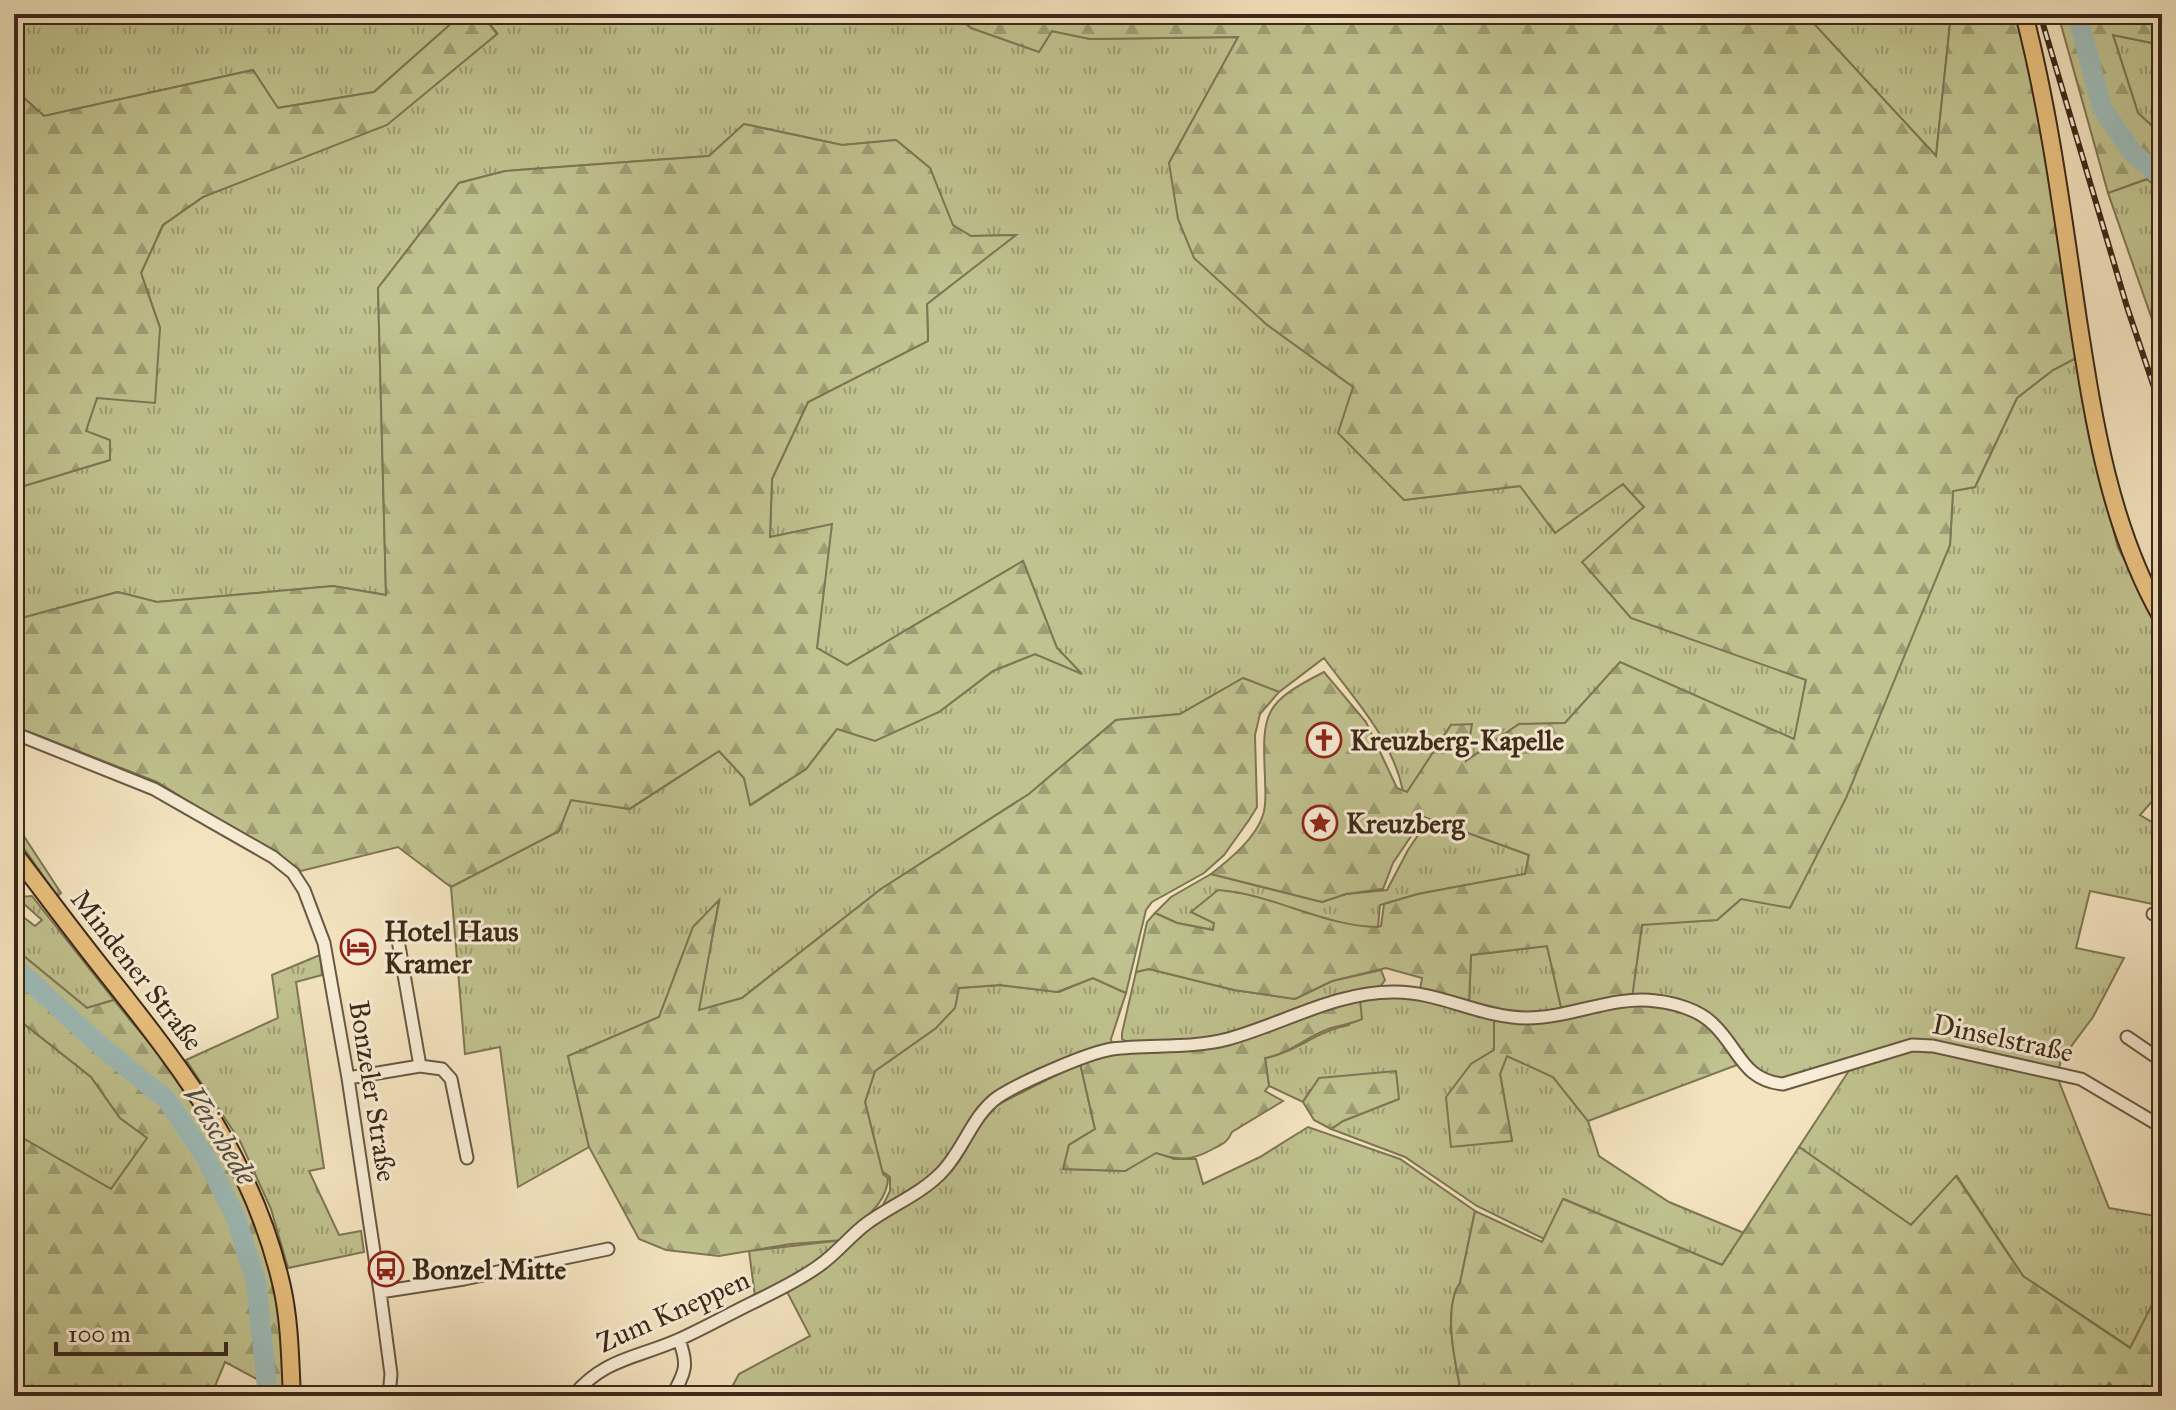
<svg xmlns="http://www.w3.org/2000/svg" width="2176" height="1410" viewBox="0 0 2176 1410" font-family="'IM FELL Great Primer',serif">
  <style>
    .grass { fill: url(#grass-tufts); stroke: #7e7654; stroke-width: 2 }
    .forest { fill: url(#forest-firs); stroke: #7e7654; stroke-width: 2 }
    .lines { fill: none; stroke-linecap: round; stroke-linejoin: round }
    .river { stroke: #9ebdba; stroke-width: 20 }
    .minor-casing { stroke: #695843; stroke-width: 15 }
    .primary-casing { stroke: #3b2919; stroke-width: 20 }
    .minor { stroke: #f8edd6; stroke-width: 11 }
    .primary { stroke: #eac280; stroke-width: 16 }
    .rail-casing { stroke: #3b2919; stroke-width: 6 }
    .rail { stroke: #f8edd6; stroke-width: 3; stroke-dasharray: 9; stroke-linecap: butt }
    .labels { text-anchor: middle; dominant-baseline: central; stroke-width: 6; stroke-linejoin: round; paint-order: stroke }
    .poi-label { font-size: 28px; font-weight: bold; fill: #3b2919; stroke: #f8edd6; text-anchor: start }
    .street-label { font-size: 28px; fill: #3b2919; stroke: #f8edd6 }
    .water-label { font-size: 30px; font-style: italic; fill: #544e41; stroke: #f8edd6 }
  </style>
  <defs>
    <pattern id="grass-tufts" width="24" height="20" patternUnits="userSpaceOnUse" patternTransform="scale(2)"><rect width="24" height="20" fill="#c0c28f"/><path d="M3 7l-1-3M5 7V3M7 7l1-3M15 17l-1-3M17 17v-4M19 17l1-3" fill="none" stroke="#9d9e74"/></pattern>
    <pattern id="forest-firs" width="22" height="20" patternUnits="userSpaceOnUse" patternTransform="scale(2)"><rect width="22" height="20" fill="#c0c28f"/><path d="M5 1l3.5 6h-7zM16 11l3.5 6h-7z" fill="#9d9e74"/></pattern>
  </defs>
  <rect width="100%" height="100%" fill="#f4e4c0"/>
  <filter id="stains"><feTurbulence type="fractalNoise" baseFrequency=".0025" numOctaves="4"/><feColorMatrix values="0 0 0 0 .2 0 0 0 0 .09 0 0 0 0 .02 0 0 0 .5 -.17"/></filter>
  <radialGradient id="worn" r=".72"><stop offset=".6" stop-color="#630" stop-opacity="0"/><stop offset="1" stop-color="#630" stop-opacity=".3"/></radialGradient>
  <path class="grass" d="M27,14H462L374,92L277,108L253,70L44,116L14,89V16Z
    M481,14H955L971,28L1052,31L1090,39L1239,37L1169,163L1266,324L1354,387L1404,500L1520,486L1623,484L1644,507L1583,562L1631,618L1806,679L1795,740L1620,663L1565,723L1519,724L1464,762L1451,725L1407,793L1403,791C1392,738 1354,699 1324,658L1279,692L1243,678L1180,714L1116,720L1029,794L881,889L742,998L698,1011L719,902L693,927L659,1017L568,1056L589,1147L518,1187L500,1047L465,1054L451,887L559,831L571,800L630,809L719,751L744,778L751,805L806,769L837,729L939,712L993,671L1035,654L1080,672L1057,648L1023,561L847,665L817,648L831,525L770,537L772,479L808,402L928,341L927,304L1014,235L971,236L952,225L930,168L896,140L842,145L744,124L709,156L505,171L459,183L378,288L386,595L333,586L157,602L117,592L22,618L14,616V489L110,460L85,432L97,398L160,328L141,273L163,225L203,197L497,33Z
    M1805,14H1951L1936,156L1812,22Z
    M2113,35L2162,45V135L2138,113Z
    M2147,179L2162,191V348L2108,193Z
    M2078,357L2096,464L2118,548L2162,628V790L2140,815L2162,828V906L2090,891L2076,948L2124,958L2093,1017L2061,1060L2059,1069L1929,1041L1781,1081L1769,1079L1632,996L1642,924L1717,920L1741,899L1950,545L1953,491L1975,487L2017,398L2053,370Z
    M1429,819L1529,855L1525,874L1418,894L1380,905L1378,927H1355L1301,912H1192L1214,923L1213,930L1177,923L1155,913L1171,897L1211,874L1322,902L1346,894L1387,890L1408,850Z
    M14,821L61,893L57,896L14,834Z
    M14,890L20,897L32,896L114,1000L87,1008L14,948V910L35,926L42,920L24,904L14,901Z
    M1547,946L1562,1011L1521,1017L1469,1004L1471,955Z
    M320,955L322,975L296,982L324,1168L309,1171L339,1235L361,1231L364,1252L288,1268L271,1209L240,1141L186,1060L278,1018L272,975Z
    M1149,969L1234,990L1295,999L1332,981L1381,970L1385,980L1380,987L1254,1028L1208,1038L1131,1044L1122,1039V1033L1136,972Z
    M1093,978L1126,993L1111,1039L1112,1044L997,1094L948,1160L914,1190L882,1207L890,1191V1177L882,1171L865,1102L875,1071L936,1028L958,988L1000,985L1059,992Z
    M1387,996L1424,999L1494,1018V1050L1471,1064L1512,1141L1500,1074L1507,1056L1553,1077L1588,1121L1599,1156L1669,1202L1744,1233L1722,1265L1564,1199L1544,1239L1477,1206L1405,1157L1331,1129L1343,1121L1398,1099L1310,1090L1303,1102L1269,1086L1265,1058C1297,1052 1316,1031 1349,1025L1360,1000Z
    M14,1016L91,1077L120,1118L148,1138L111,1189L14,1133Z
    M1918,1048L2058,1079L2109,1208L2162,1217V1285L2131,1348L2023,1276L1957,1176L1911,1225L1799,1147L1852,1066Z
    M1080,1063L1095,1129L1069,1145L1064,1169L1125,1171L1156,1152L1174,1159H1196L1203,1184L1260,1157L1308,1127L1400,1159L1475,1211L1460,1283C1442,1309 1456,1367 1462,1396H727L739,1374L810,1336L783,1284L755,1296L749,1251L843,1240L868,1229L950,1169L979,1126L997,1105Z"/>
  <path class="forest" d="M462,14H481L497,34L387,125L203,197L163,225L141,273L160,328L155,403L97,398L86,431L110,440V460L14,489V89L44,116L253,70L278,108L374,92Z
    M955,14H1805L1936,156L1951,14H2017L2034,85L2078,357L2053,370L2017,398L1975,487L1953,491L1950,545L1846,798L1790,908L1741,899L1717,920L1642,925L1631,1005L1656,1004L1674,1008L1714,1026L1737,1065L1588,1121L1553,1077L1507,1056L1500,1074L1512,1141L1451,1147L1446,1097L1471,1064L1494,1050V1018L1563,1016L1547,946L1471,955L1469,1004L1420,990L1422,978L1386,968L1332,981L1295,999L1234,990L1149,969L1136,972L1147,922L1155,913L1177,923L1213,930L1214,923L1191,912L1218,890C1273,894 1322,926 1378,927L1381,926L1384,904L1418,894L1525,874L1529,855L1424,817L1393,863L1383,889L1346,894L1322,902L1211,874C1229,860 1256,838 1263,815C1267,803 1265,790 1265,778C1262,712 1263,703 1324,672L1366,722L1397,788L1407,792L1451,725L1472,724L1466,761L1519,724L1565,723L1620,662L1794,739L1806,680L1631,618L1582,562L1644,507L1623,484L1555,533L1520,486L1404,500L1338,433L1353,387L1266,324L1194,258L1178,219L1169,163L1238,37L1090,39L1052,31L1039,52L971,28Z
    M2058,14H2162V45L2113,35L2138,113L2162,135V191L2147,179L2108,193Z
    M744,124L842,145L896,140L930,168L953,225L971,236L1016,235L927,304L928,341L808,402L772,479L770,537L832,524L817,648L847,665L1023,561L1057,648L1082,674L1035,654L993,671L939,712L875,741L837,729L806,769L750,805L744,778L719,751L629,809L571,800L559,831L451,887L398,847L301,871L157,782L14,726V616L22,618L118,592L157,602L333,586L386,595L378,288L459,183L505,171L709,156Z
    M1243,678L1279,692L1260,714L1255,735L1257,807L1249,820L1224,855L1204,873L1152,902L1146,910L1126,993L1093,978L1057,992L1000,985L959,988L955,1008L936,1028L875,1071L865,1102L883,1174L888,1178C888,1203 859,1223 843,1240L791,1244L719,1256L666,1250L639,1239L589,1147L568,1056L659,1017L693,927L719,900L699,1010L742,998L881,889L1029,794L1116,720L1180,714Z
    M14,948L87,1008L114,1000C142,1036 176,1071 200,1111C252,1195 291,1293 283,1393L225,1362L211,1396H14V1133L111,1189L147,1138L120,1118L91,1077L14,1016Z
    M1360,1000L1362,1019C1351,1024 1342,1025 1331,1028C1307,1036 1291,1053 1265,1058L1269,1086L1265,1091L1283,1101L1232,1132C1228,1142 1222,1144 1213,1149C1191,1161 1180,1161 1156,1153L1125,1171L1063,1169L1069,1145L1095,1129L1080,1063L1113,1054L1205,1048L1314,1010Z
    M1396,1071L1399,1099L1343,1121L1331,1129L1314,1120L1303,1102L1319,1078Z
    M1799,1147L1911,1225L1956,1176L2023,1276L2130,1348L2162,1285V1396H2123L2109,1383L2103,1396H1462C1456,1367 1442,1309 1460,1283L1475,1211L1542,1242L1563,1199L1722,1265Z"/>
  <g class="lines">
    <path class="river" d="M2077,14L2102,108L2132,152L2162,178
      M14,967L102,1047L167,1100L206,1158L236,1218L256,1282L268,1396"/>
    <g class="minor-casing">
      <path id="minor" d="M14,733L154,789L273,857L293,873L304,890L324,943L348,1078L380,1292L391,1374L389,1396
        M2153,914L2162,918
        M398,940L420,1066
        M2127,1037L2162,1061
        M348,1078L420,1066L442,1069L451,1079L467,1158
        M380,1292L464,1279L608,1249
        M573,1396C604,1358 638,1358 680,1339C705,1328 729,1314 754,1302C776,1291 800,1280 820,1265C837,1253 850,1236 866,1224C890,1206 919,1195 940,1174C963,1152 972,1115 998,1097C1019,1083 1087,1053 1112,1049C1150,1044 1190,1049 1228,1039C1283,1024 1335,992 1393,992C1439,991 1481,1018 1527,1018C1571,1018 1613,995 1656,1001C1675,1003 1699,1010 1713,1024C1739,1048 1742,1080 1783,1084L1912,1045L1933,1046L2081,1079L2162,1127
        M672,1396C685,1372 689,1366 679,1340"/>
    </g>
    <g class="primary-casing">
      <path id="primary" d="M2024,14C2050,114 2063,218 2078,320C2094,423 2110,527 2162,618
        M14,853C46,895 77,937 110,978C187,1075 254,1163 282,1287C290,1323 290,1360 292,1396"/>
    </g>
    <use href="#minor" class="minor"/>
    <use href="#primary" class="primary"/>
    <g class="rail-casing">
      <path id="rail" d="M2040,14L2127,307L2162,411"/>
    </g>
    <use href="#rail" class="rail"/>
  </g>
  <defs>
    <g id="church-ring" transform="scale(1.8)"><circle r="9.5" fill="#f8edd6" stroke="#8f2418" stroke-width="1.5"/><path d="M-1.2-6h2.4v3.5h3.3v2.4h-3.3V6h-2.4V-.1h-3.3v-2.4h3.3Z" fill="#8f2418"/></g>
    <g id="sight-ring" transform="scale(1.8)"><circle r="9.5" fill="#f8edd6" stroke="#8f2418" stroke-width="1.5"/><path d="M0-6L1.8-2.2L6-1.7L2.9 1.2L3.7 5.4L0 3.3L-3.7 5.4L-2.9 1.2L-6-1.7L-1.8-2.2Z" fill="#8f2418"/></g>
    <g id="hotel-ring" transform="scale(1.8)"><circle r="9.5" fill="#f8edd6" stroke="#8f2418" stroke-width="1.5"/><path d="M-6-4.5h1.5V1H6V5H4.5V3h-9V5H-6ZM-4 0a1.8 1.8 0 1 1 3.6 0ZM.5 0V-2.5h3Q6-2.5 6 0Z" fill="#8f2418"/></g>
    <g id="bus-ring" transform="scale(1.8)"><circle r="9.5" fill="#f8edd6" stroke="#8f2418" stroke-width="1.5"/><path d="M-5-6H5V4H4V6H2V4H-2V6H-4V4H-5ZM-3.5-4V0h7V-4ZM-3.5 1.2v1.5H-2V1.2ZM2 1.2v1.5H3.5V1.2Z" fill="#8f2418"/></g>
  </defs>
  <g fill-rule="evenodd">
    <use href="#church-ring" x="1324" y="740"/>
    <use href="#sight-ring" x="1320" y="823"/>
    <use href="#hotel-ring" x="358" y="947"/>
    <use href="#bus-ring" x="386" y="1269"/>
  </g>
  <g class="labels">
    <g class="poi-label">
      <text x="1350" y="740">Kreuzberg-Kapelle</text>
      <text x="1346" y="823">Kreuzberg</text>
      <text x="384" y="931">Hotel Haus<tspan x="384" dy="32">Kramer</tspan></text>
      <text x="412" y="1269">Bonzel Mitte</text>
    </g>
    <g class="street-label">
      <text transform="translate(137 970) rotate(52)">Mindener Straße</text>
      <text transform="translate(2003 1038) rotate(12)">Dinselstraße</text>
      <text transform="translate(373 1091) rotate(81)">Bonzeler Straße</text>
      <text transform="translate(673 1311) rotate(-24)">Zum Kneppen</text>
    </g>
    <g class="water-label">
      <text transform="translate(220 1135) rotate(58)">Veischede</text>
    </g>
  </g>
  <rect width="2176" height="1410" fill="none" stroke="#f4e4c0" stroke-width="48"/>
  <rect x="16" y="16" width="2144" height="1378" fill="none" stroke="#3b2919" stroke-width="4"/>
  <rect x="24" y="24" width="2128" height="1362" fill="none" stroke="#3b2919" stroke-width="2"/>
  <path d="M56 1342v12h170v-12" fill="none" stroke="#3b2919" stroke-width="4"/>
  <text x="68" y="1342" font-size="24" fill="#3b2919" stroke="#f8edd6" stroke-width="6" paint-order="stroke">100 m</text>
  <rect width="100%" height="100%" filter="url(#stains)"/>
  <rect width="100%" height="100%" fill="url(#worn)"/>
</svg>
